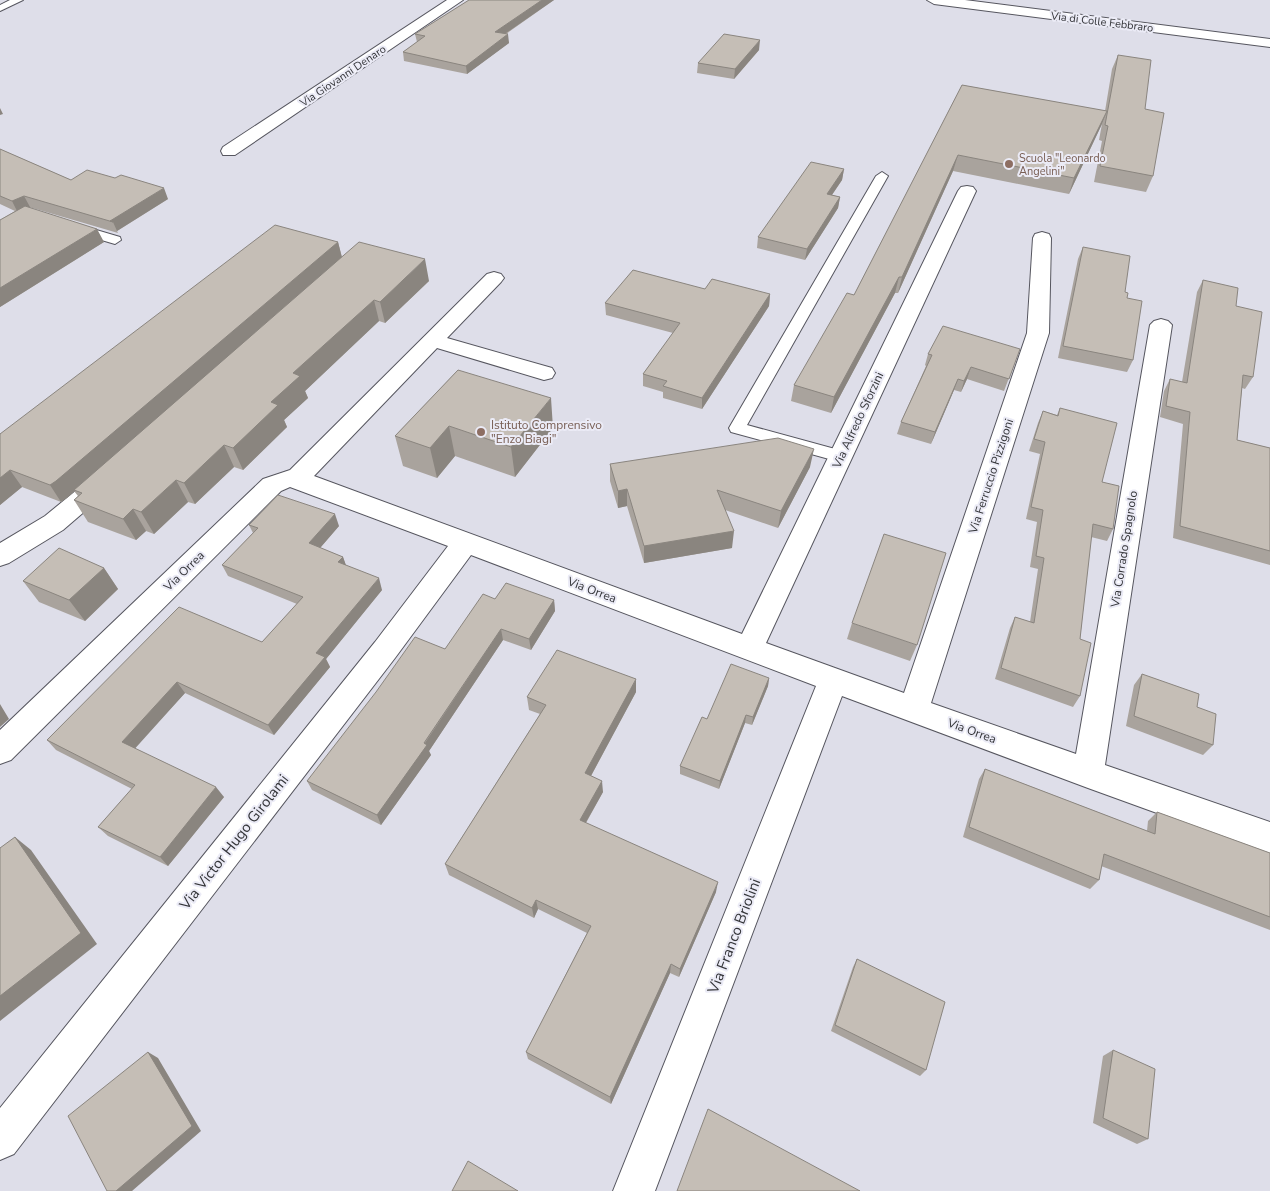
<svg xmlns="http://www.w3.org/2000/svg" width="1270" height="1191" viewBox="0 0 1270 1191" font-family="'Nunito Sans',sans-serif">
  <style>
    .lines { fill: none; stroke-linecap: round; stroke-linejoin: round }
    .lane-casing { stroke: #56565f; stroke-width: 2 }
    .street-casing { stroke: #56565f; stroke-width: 2 }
    .lane { fill: #fff; fill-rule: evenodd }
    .street { fill: #fff; fill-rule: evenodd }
    .wall { fill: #a9a39d }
    .shaded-wall { fill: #8a857f }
    .building { fill: #c5beb6; stroke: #8a857f }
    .education-dot { fill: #8d6e63; stroke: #ebebf6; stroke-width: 2 }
    .labels { text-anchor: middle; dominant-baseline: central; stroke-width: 4; stroke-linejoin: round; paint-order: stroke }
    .far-street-label { font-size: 11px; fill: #343539; stroke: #ebebf6 }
    .far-education-label { font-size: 11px; fill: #785e54; stroke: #ebebf6; text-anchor: start }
    .street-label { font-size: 12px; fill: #343539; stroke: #ebebf6 }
    .education-label { font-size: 12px; fill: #785e54; stroke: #ebebf6; text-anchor: start }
    .near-street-label { font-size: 15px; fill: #343539; stroke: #ebebf6 }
  </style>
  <rect width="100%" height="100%" fill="#dedee9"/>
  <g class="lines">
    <g class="lane-casing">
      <path id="lane" d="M10,0H23L0,11V5Z
        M882,172L888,176L747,425L846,452L848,456L846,460L840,462L731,432L729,428L876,176Z
        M76,224L120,237L121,240L115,244L71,231L70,228L71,225Z"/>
    </g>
    <g class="street-casing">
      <path id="street" d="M447,0H463L235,155H223L221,151L223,147Z
        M927,0H965L1270,39V47L934,4Z
        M967,186L973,187L976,191L766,643L904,693L1027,333L1033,238L1035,234L1042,232L1049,234L1051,238L1049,333L931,703L1076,754L1150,325L1154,321L1161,319L1168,321L1172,325L1105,765L1270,822V854L1088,788L842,696L655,1191H613L816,686L471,555L395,658L14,1154L0,1160V1108L375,642L448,546L290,487L281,491L11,760L0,764V730L263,479L290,470L487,274L494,272L501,274L504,278L501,282L447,338L552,368L555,373L552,378L544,380L437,348L314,476L742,634L958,191L961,187Z
        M104,472L113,475L116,481L113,487L63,530L9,563L0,566V543L45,516L95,475Z"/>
    </g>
    <use href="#lane" class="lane"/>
    <use href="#street" class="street"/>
  </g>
  <path class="wall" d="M469,0H554L506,34L509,43L467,74L404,61L403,52L417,42L415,34Z
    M759,50L734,79L697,73L698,63Z
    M1118,55L1145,109L1153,176L1146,192L1094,182L1102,141L1099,140L1102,124L1069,194L953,171L898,293H895L831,413L791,401L794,385L854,295L962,85L1105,111L1112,69Z
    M0,149L71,180L168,199L117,231L118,233L29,207L104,242L0,307V220L15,211L0,204Z
    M844,169L842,180L832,195L840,197L838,208L805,260L757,248L758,237Z
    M338,242L342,257L429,281L385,323L379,321L305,391L308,398L284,420L287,427L243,470L234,467L195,504L188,502L154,534L146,531L136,540L88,522L74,500L78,496L74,491L61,502L22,487L0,505V434Z
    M1083,247L1125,292L1133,360L1127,372L1058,358L1078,259Z
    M1203,280L1236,306L1253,377L1245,389L1242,388L1237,440L1270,448V565L1173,538L1183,424L1160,417L1164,391L1170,379L1182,382L1197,292Z
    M705,289L770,294L769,306L702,409L663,398V392L643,386V374L673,333L606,315L605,303Z
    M1020,349L1004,391L967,379L961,392L954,390L931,444L897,434L901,422L926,366L925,365L928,354Z
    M458,370L553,428L515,477L455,456L437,478L403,466L395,436Z
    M1060,408L1102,482L1113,529L1107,541L1091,537L1080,639V696L1073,707L995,679L1010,628L1015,617L1030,622L1038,569L1030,567L1037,522L1026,519L1040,454L1029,451L1038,423L1043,411L1057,415Z
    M610,464L810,467L778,528L725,510L732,548L644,563L627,506L618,508L610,481Z
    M249,525L339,526L320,548L343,557L346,566L382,590L326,659L330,667L274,735L185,693L134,748L224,797L168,866L108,836L98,827L132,789L56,750L47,740L262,642L297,604L228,576L222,565L253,533Z
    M104,568L118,589L85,621L39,602L23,581Z
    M495,599L554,600L555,611L531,650L503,640L429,751L431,755L381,825L312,790L307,781L445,649Z
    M852,623L917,645L910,661L847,639Z
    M1142,674L1197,707L1213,745L1203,755L1126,726L1134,685Z
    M769,678L768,686L752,725L745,723L719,789L680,774V766Z
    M636,692L591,776L603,792L586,823L716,892L679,977L670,973L611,1104L528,1059L526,1052L587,933L538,909L534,918L449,875L445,864L540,714L529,710L527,697Z
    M985,769L1147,831L1148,821L1157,812L1270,853V930L1101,866L1099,880L1090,889L963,837L979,779Z
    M857,959L926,1070L920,1076L831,1031L853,967Z
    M1113,1050L1148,1139L1137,1144L1093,1123L1103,1056Z"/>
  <path class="shaded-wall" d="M542,0H554L496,40L495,32Z
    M508,34L509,43L467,74L466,66Z
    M760,40L759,50L734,79L735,69Z
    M0,108L3,114L0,115Z
    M1107,111L1101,126L1069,194L1074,178Z
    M958,155L953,171L898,293L902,277Z
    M844,169L842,180L825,205L827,194Z
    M164,188L168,199L117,231L113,222L110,221Z
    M24,196L30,207L18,213L12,201Z
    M840,197L838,208L805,260L807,249Z
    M97,229L104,242L0,307V288Z
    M338,242L342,258L67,498L61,502L50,485Z
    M425,259L429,281L385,323L380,302Z
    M899,277L895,293L831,413L834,397Z
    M770,294L769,306L702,409V398Z
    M374,300L379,321L305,391L308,398L284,420L287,427L243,470L233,448L271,402L293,373Z
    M971,367L967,379L961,392L964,381Z
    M958,379L954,390L931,444L935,432Z
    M551,398L553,428L515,477L511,447Z
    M449,426L455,456L437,478L430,448Z
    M224,445L234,467L195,504L184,483Z
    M814,449L810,467L778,528L781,511Z
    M10,470L22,487L0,505V478Z
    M176,480L188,502L154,534L141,512Z
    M627,489V506L618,508V491Z
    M133,509L146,531L136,540L123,519Z
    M335,514L339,526L314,555L309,543Z
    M734,531L732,548L644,563V546Z
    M343,557L347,568L338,562Z
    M104,568L118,589L85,621L69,600Z
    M379,578L382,590L326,659L330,667L274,735L268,725L316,653Z
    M554,600L555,611L531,650L529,639Z
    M501,629L503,640L429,751L431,755L381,825L377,815Z
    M769,678L768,686L752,725L753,717Z
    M636,679V692L586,785L585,773Z
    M177,682L185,693L131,753L122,742Z
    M0,704L9,719L0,727Z
    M746,715L745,723L719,789L720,781Z
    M602,781L603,792L581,831L580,820Z
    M216,787L224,797L168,866L160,857Z
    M15,837L31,850L97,944L0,1021V996Z
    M718,882L716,892L679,977L680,969Z
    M536,900L538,909L534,918L532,908Z
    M671,964L670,973L611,1104L610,1097Z
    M148,1052L158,1058L201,1131L132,1191H116Z"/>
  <path class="building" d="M469,0H542L495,32L508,34L466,66L403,52L425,36L415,34Z
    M724,34L760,40L735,69L698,63Z
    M1118,55L1151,60L1145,109L1164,113L1153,176L1100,166L1108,126L1105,125Z
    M962,85L1107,111L1074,178L958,155L902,277H899L834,397L794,385L847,293L854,295Z
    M0,149L71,180L87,170L115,178L121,175L164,188L110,221L113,222L24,196L12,201L0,196Z
    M811,162L844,169L827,194L840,197L807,249L758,237Z
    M25,206L97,229L0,288V220Z
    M275,225L338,242L56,481L50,485L10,470L0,478V434Z
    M359,242L425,259L380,302L374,300L293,373L300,376L271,402L278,405L233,448L224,445L184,483L176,480L141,512L133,509L123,519L74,500L82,493L74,490Z
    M1083,247L1130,256L1125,292L1128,293L1127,298L1142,301L1133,360L1063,346Z
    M633,270L705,289L712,279L770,294L702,398L663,386L667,381L643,374L680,323L605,303Z
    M1203,280L1238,288L1236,306L1262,312L1253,377L1243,375L1237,440L1270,448V551L1180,526L1190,412L1166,406L1170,379L1187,383Z
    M943,326L1020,349L1009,379L971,367L964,381L958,379L935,432L901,422L932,355L928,354Z
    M458,370L551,398L511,447L449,426L430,448L395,436Z
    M1060,408L1117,423L1102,482L1119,486L1113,529L1093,524L1080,639L1091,643L1080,696L1001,668L1015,617L1034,623L1044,558L1036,556L1043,510L1031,507L1045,442L1034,439L1043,411L1058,416Z
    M778,438L814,449L781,511L717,490L734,531L644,546L627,489L618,491L610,464Z
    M278,495L335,514L309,543L343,557L338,562L379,578L316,653L325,657L268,725L177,682L122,742L216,787L160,857L98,827L135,785L47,740L179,607L262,642L303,597L222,565L258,528L249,525Z
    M884,534L946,553L917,645L852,623Z
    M59,548L104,568L69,600L23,581Z
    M506,583L554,600L529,639L501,629L424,743L427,745L377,815L307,781L376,692L415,637L445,649L483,594L495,599Z
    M557,650L636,679L585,773L602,781L580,820L718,882L680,969L671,964L610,1097L526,1052L591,926L536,900L532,908L445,864L546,705L527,697Z
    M731,664L769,678L753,717L746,715L720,781L680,766L702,717L707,719Z
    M1142,674L1199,694L1197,707L1216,714L1213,745L1134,716Z
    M985,769L1155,834L1157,812L1270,853V917L1104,854L1099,880L969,827Z
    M15,837L81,933L0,996V848Z
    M857,959L945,1002L926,1070L835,1025Z
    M1113,1050L1155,1069L1148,1139L1103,1118Z
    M148,1052L192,1126L116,1191H107L68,1116Z
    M708,1109L860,1191H677Z
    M468,1161L518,1191H452Z"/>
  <g class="education-dot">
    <circle cx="1009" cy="164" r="5"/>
    <circle cx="481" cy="432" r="5"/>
  </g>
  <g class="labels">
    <g class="far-street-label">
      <text transform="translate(1102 22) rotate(7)">Via di Colle Febbraro</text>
      <text transform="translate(343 76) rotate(-34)">Via Giovanni Denaro</text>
    </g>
    <g class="far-education-label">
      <text x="1019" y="158">Scuola "Leonardo<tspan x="1019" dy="13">Angelini"</tspan></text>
    </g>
    <g class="street-label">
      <text transform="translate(858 420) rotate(-65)">Via Alfredo Sforzini</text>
      <text transform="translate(991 476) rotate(-72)">Via Ferruccio Pizzigoni</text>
      <text transform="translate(1124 549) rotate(-81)">Via Corrado Spagnolo</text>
      <text transform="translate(184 571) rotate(-44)">Via Orrea</text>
      <text transform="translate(592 590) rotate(21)">Via Orrea</text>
      <text transform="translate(972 731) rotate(20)">Via Orrea</text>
    </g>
    <g class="education-label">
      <text x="491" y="425">Istituto Comprensivo<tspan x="491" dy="14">"Enzo Biagi"</tspan></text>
    </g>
    <g class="near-street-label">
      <text transform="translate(234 842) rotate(-52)">Via Victor Hugo Girolami</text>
      <text transform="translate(734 936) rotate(-69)">Via Franco Briolini</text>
    </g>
  </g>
</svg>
